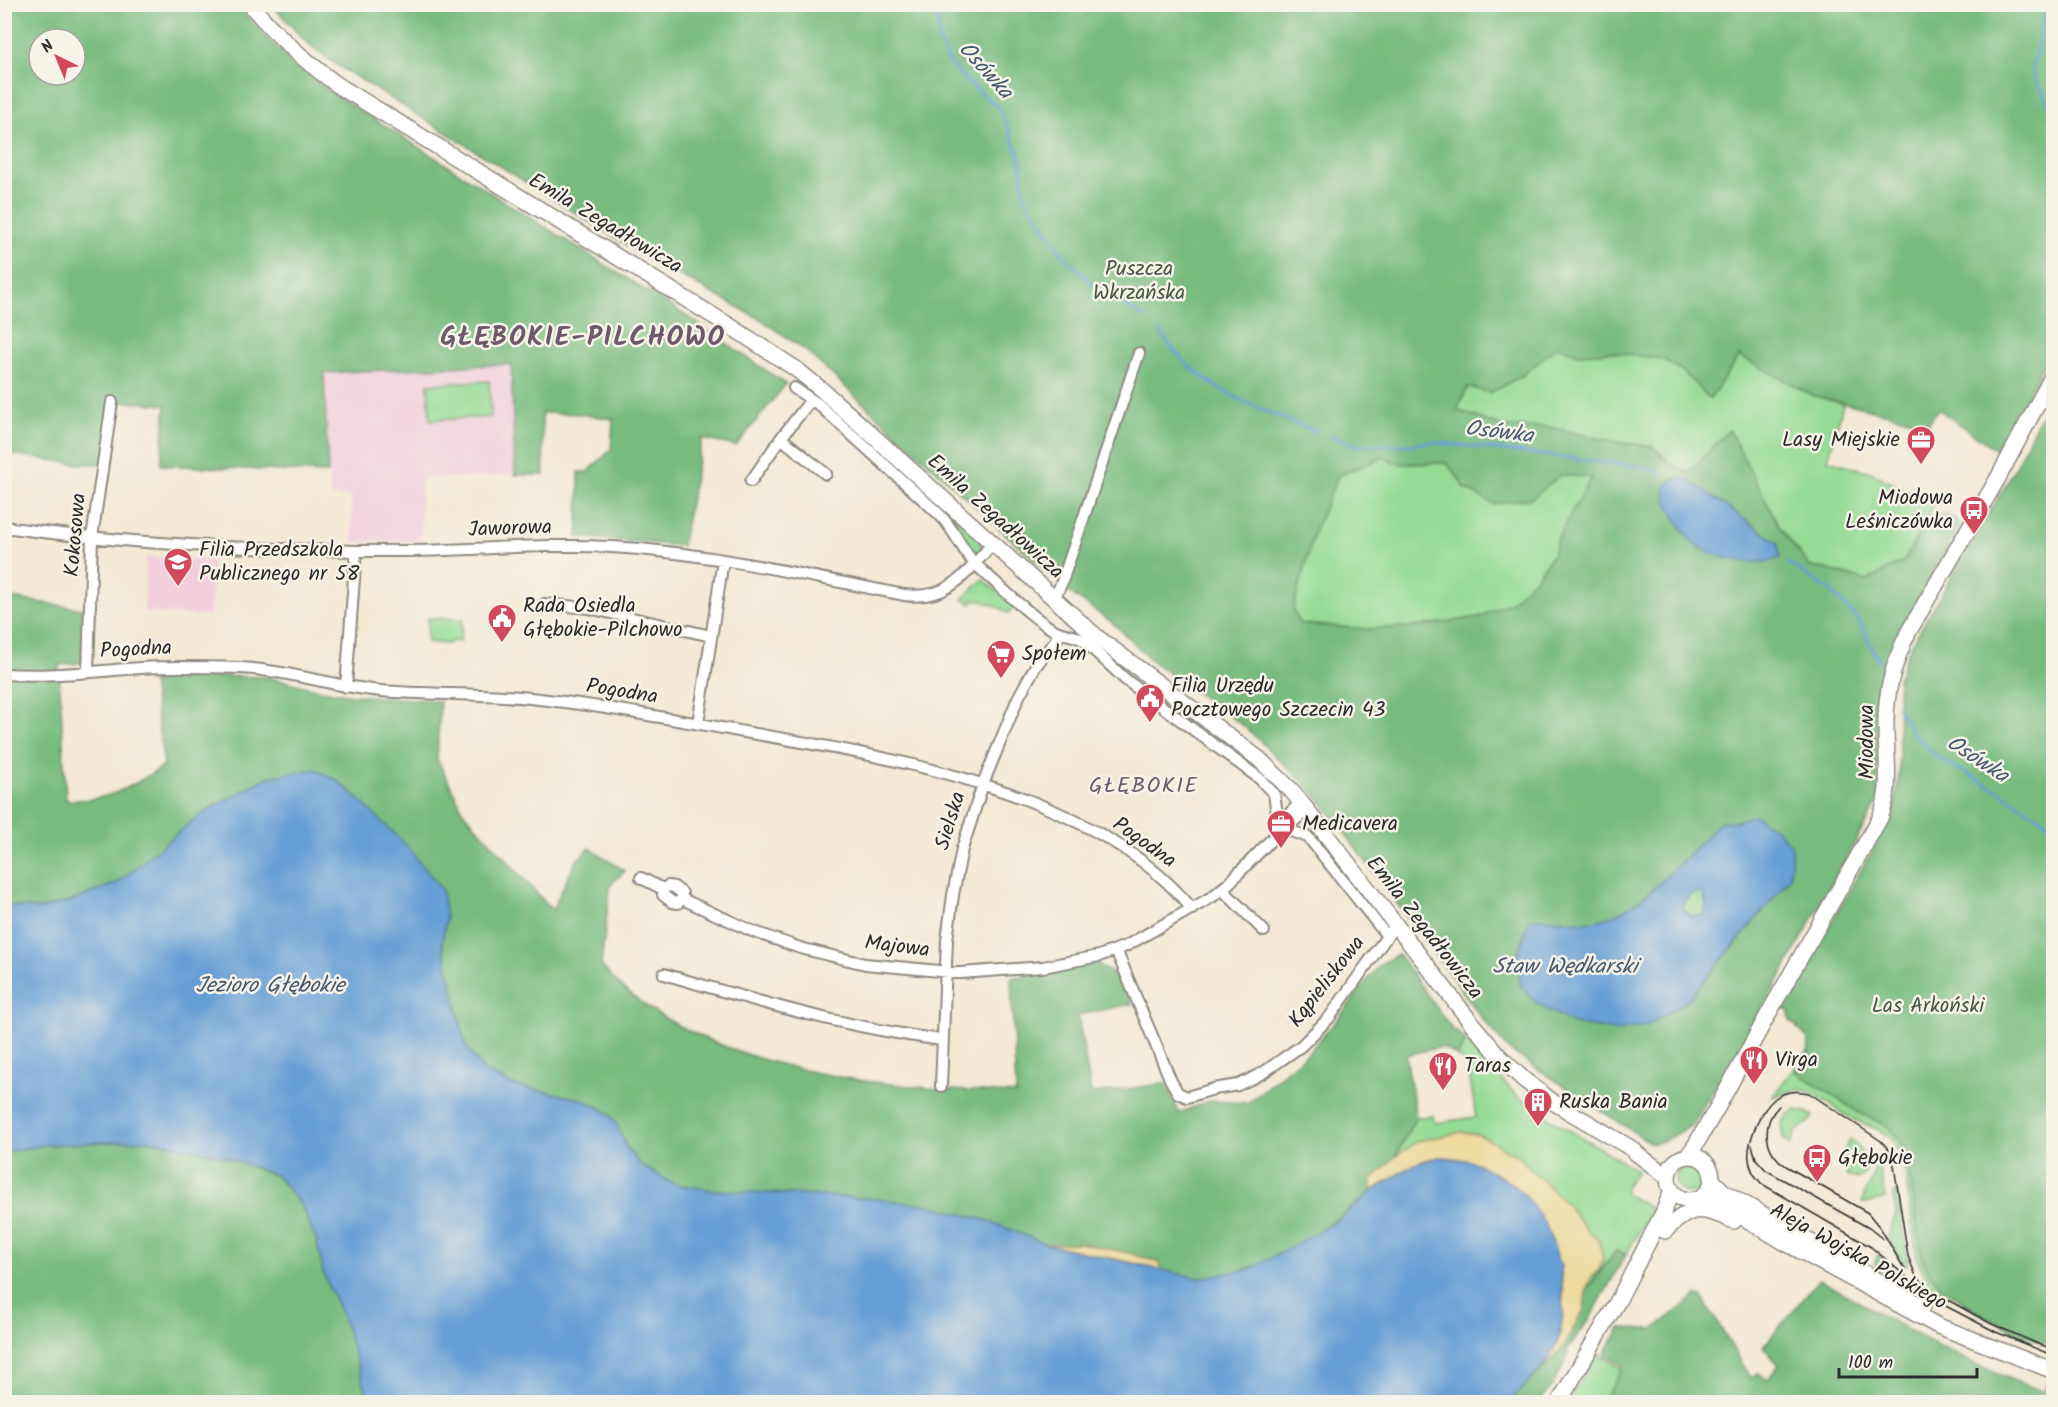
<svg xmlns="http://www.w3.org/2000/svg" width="2058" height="1407" viewBox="0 0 2058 1407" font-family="Kalam,sans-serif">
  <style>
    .built { fill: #f3cfde }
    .green { fill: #94db95; stroke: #608360; stroke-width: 1.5 }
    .forest { fill: #77bb7e; stroke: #517354; stroke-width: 1.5; fill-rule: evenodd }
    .sand { fill: #eeda9e; stroke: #8c8264; stroke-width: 1.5 }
    .water { fill: #669fd5; stroke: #486580; stroke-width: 1.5; fill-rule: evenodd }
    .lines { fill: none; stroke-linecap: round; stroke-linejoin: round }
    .stream { stroke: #669fd5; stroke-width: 3 }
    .street-casing { stroke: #8f8a80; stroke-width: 14 }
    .secondary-casing { stroke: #8f8a80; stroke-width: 18 }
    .street { stroke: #fff; stroke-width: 10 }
    .secondary { stroke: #fff; stroke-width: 15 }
    .tram { stroke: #2b2b2b; stroke-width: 1.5 }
    .labels { text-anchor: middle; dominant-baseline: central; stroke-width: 5; stroke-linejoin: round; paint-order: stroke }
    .street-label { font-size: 21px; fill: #2b2b2b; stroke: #f7f3e8 }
    .park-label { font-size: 21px; fill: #455746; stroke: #f7f3e8 }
    .poi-label { font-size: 21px; fill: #2b2b2b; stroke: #f7f3e8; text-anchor: start }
    .water-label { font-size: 22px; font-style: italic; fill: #43596f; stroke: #f7f3e8 }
    .neighbourhood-label { font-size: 22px; letter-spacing: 1.5px; fill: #6c596c; stroke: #f7f3e8 }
    .district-label { font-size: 27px; font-weight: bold; letter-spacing: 1.5px; fill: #6c596c; stroke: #f7f3e8 }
  </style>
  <rect width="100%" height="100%" fill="#f7f3e8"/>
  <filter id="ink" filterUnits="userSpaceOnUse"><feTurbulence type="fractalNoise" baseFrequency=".0167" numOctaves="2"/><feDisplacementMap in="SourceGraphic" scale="12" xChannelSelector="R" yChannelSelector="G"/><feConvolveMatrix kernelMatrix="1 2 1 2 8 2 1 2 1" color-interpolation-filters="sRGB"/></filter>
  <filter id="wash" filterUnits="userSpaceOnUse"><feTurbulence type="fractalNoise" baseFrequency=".008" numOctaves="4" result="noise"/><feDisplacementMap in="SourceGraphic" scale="24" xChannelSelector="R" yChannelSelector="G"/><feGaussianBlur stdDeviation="1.35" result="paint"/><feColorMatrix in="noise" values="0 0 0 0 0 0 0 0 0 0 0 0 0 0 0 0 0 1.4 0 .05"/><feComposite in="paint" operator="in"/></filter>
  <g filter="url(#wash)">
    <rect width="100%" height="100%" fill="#f3e9d4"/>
    <path class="built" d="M511,364L515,475L421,479V541L353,542L351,497H330L323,373Z
      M146,557L213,561L210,616L144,612Z"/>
    <path class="green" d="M1557,346L1579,354L1613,352L1662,359L1681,370L1710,399L1739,355L1812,395L1843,404L1828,460L1871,472L1933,505L1905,560L1867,581L1826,569L1810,567L1780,528L1729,430L1689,473L1672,465L1652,446L1621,443L1549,427H1503L1457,410L1468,387L1522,376Z
      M798,376L981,540V550L973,553L952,522L795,384Z
      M489,381L491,417L430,420L428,384Z
      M1384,457L1398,464L1447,463L1466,489L1532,498L1561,475L1592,477L1562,529L1552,555L1538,575L1511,602L1479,617L1422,626L1369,629L1300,624L1293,609L1314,532L1338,476Z
      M983,579L1016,607L1007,613C998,605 985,602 973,599V604L968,603L967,600L963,599Z
      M428,618L463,619L460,642L453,641L449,644L427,642Z
      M1703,891L1706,904L1704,914L1692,916L1683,908C1686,896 1691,893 1703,891Z
      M1466,1041L1516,1095L1559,1124L1637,1170L1627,1184L1624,1193L1652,1209L1624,1258V1254L1605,1263L1586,1291L1591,1277L1598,1271L1589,1233L1568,1206L1519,1157L1400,1154L1395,1157L1416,1117L1433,1116L1435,1123L1476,1117L1468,1066L1457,1056Z
      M1809,1049V1053L1795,1071L1858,1112L1889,1127L1899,1141L1906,1153L1922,1258L1930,1274L1944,1290L1942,1295L1929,1283L1917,1258L1903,1161L1892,1139L1877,1129L1852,1119L1811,1092L1797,1089L1772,1097Z
      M1796,1110L1806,1112L1813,1116L1810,1121L1797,1131L1790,1144L1783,1138L1781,1125L1787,1115Z
      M1850,1140C1863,1149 1864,1157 1866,1171L1858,1179L1846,1176L1851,1167L1840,1159Z
      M1876,1162L1880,1171L1885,1198L1871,1203H1862C1864,1185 1877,1187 1873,1163Z
      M1686,1167C1699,1167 1700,1176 1703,1187L1700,1191L1686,1193L1677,1187L1675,1176L1679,1170Z
      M1897,1191L1908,1264L1905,1266L1888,1236L1896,1214L1893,1196Z
      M1878,1254L1908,1280L1901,1287L1878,1275L1875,1264Z
      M1597,1354L1622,1368L1603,1402H1568Z"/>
    <path class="forest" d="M4,5H236L273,44L323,87L688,317L786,384L736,446L702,439L682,546L578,537L579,472H587L611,450L613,419L580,414L542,413L544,475H515L511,364L324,373L328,473L161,465L166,405L116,401L109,463C74,467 39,458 5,453ZM39,39H75V75H39Z
      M272,5H2053V346L1999,452L1938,409L1928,424L1812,395L1739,356L1710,399L1681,370L1662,359L1613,352L1579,354L1557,346L1522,376L1490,393L1468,387L1457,410L1503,427H1549L1621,443L1652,446L1672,465L1688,473L1729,430L1780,528L1810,567L1826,569L1867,581L1905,560L1929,518C1942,514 1952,513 1960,525L1898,636L1888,661L1876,703L1878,801L1733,1062L1730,1061L1693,1125L1665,1140L1652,1144L1509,1050L1485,1022L1324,805L1305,784L1245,727L1153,662L1113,623L1070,593L806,351L760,319L653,261L332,62L306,42ZM1384,457L1398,464L1447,463L1466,489L1493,504L1532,498L1561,475L1592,477L1562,529L1552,555L1538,575L1511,602L1479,617L1422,626L1369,629L1300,624L1293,609L1314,532L1338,476ZM1709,494L1778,543L1709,552L1692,541L1680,526ZM1721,821L1735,822L1790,877L1740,939L1687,1001L1517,957L1530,919C1552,917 1574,924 1595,921C1642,913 1688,853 1721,821Z
      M2053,392V1346L2021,1334L1983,1315L1944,1290L1930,1274L1922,1258L1906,1153L1899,1141L1889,1127L1858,1112L1795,1071L1809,1053L1808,1039L1789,1019V1011L1783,1008L1883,831L1895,802L1899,775L1898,678L1910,647L2004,488Z
      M4,597L82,609V663L59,665L66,800C105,803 133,786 164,766L151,675L268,677L316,689L353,695L440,701L437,759L465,814L552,910L576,861L590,848L625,871L613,882L610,889L601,965C622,992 650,1010 679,1026C783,1080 902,1087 1016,1094L1011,978L1097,963L1125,983L1132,1004L1078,1015L1091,1092L1100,1093L1166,1083L1179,1113L1209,1101L1247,1103L1308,1053L1337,1020L1379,965L1398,954L1454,1032H1458L1466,1041L1457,1056L1442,1047L1406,1055L1416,1117L1395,1157L1372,1180L1371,1192C1324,1231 1262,1275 1199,1278C1188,1279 1174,1274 1162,1272L1160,1262L1080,1243L1046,1244L986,1220L928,1205L878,1199L713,1190L673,1184L642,1166L627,1149L616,1123L600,1108L581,1099L512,1085L483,1070L466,1047L442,942L446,918L376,818L351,792L285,775L268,777L201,814L117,883L71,901L40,909L5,905Z
      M149,1140L220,1155L277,1176L301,1205L316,1239L324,1275L341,1313L370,1402H5V1152L45,1145Z
      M1616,1251L1624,1254V1258L1589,1320L1568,1348L1567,1359L1553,1384L1539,1402H1510L1563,1348L1584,1309L1586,1291Z
      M1819,1279C1892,1321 1965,1365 2045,1392L2048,1383L2053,1385V1402H1603L1624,1366L1604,1355L1620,1328L1654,1329L1697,1295L1702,1297L1751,1378L1759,1374L1767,1380L1779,1365L1763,1347Z"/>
    <path class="sand" d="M1461,1132L1478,1134L1519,1157L1568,1206L1589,1233L1598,1238L1603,1259L1598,1271L1591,1277L1586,1291L1584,1309L1563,1348L1544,1366C1549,1358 1554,1350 1557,1342C1562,1330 1563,1314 1563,1301C1563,1249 1542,1201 1496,1174C1478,1164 1461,1156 1440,1157C1415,1159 1393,1179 1371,1192L1372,1180L1395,1157L1418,1141Z
      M1080,1243L1132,1254L1160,1263L1162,1272L1157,1268L1046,1244Z"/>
    <path class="water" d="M1676,478H1685L1709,494L1778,543L1780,558C1758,568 1709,558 1692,541C1684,533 1664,502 1665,492C1665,485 1670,481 1676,478Z
      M315,769L336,780L351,792L406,845L442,890L446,918L442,943L466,1047L483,1070L512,1085L581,1099L600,1108L609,1114L616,1123L627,1149L642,1166L673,1184L713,1190L878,1199L928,1205L986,1220L1046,1244L1198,1278L1249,1269L1281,1253L1338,1220L1371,1192L1415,1164L1439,1157L1465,1160L1477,1163L1514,1185L1526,1196L1545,1223L1561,1266L1563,1315L1558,1341L1544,1366L1510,1402H370L341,1313L324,1275L316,1239L301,1205L277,1176L220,1155L149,1140L45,1145L5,1152V905L40,909L72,901L117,883L201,814L268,777Z
      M1754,815L1777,830L1792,846L1790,877L1778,893L1687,1001L1648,1025L1617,1031L1574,1024L1538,1004L1521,987L1517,957L1530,918C1552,917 1574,924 1595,921C1642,913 1688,853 1721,821L1735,822ZM1702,892L1706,904L1704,914L1692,916L1683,908C1686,896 1691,893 1702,892Z"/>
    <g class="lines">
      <path class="stream" d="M936,4L940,44L949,62L962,77L999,108L1020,156L1024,196L1062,254L1102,293L1146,318
        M2047,4L2032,71L2054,115
        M1161,332C1194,388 1260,409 1317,432
        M1331,437L1357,445L1397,446L1433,442L1651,468L1661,473
        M1788,563L1831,591L1859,621L1879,661
        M1897,706L1912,732L1938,758L1997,790L2054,827"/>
    </g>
  </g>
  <g filter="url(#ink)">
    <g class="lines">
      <g class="street-casing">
        <path id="street" d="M794,388L818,404L939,514C955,530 961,549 975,564C999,585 1025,612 1052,629C1062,635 1073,634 1083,640L1126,680L1259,778L1274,794L1277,814L1283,826L1288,830L1308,837L1387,936
          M781,438L826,474
          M751,481L781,438L811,400
          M4,527C135,545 267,551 399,551C470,551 541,543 612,547C711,553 807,576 904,595C949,601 966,573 993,543
          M1054,599L1062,582L1139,353
          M544,604L589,608L711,636
          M88,672L92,538L112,402
          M4,674C50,677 95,671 141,668C174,666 207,667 240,668C288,670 334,687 381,691C431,695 481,693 530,698C598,705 665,718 733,730C878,755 1094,788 1192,909
          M346,687L356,551
          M698,724L723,560
          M1283,826L1293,822L1307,810
          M641,878L663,889L668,886L674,887L682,893V899L678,903L672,902L663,895V889
          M1222,889L1264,931
          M682,899L752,931L800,948L865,964L961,973L1043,967L1099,956L1126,946L1212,897L1229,883L1269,842L1283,826L1287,816L1301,802
          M1116,950L1171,1081L1178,1093L1187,1097L1214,1089L1238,1085L1251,1079L1264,1072L1301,1046L1329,1018L1390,932
          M664,974C756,1001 847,1028 942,1040
          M941,1086L947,940L953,895L962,849L983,784L1018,698L1035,667L1061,633"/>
      </g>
      <g class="secondary-casing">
        <path id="secondary" d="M250,4C276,36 306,62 339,86L733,328L796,369L822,390L1098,638L1259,759L1291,790L1307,810L1473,1025L1500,1057L1523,1079L1553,1102L1634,1150L1636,1153L1668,1177
          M1687,1156L1693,1149L1717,1108L1771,1009L1880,818C1893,787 1885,754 1886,721C1886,689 1895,659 1909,631L1998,478L2054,373
          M1668 1178a22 22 0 1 1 44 0a22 22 0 1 1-44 0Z
          M1713,1181L1724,1192L1923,1307
          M1701,1197L1718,1202L1784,1242L1938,1326L2054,1371
          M1665,1231C1692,1204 1700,1207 1734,1221
          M1559,1402L1619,1299L1664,1211L1671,1192"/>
      </g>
      <use href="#street" class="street"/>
      <use href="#secondary" class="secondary"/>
      <path class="tram" d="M1779,1106C1760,1125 1765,1152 1786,1166L1868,1213L1881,1229L1905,1270
        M1752,1145L1756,1159L1766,1170L1869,1228L1883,1239
        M2054,1351L1992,1324L1933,1292L1916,1276L1908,1256L1893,1159L1889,1150L1881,1141L1809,1093C1779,1086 1766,1103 1755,1128C1747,1148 1744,1167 1762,1184L1871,1247L1934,1300L1996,1332L2054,1356"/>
    </g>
  </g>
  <defs>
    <g id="office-pin" transform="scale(1.5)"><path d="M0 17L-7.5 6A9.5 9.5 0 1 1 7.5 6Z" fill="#d1495b" stroke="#f7f3e8"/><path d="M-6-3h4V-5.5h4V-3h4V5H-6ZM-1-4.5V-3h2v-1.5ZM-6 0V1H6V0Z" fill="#fff"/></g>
    <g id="bus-pin" transform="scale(1.5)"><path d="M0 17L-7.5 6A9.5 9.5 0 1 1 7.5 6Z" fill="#d1495b" stroke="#f7f3e8"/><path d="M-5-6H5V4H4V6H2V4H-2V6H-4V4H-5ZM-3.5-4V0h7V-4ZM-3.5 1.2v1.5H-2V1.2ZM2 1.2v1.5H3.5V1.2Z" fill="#fff"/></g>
    <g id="school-pin" transform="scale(1.5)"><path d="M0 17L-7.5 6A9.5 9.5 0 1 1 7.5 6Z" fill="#d1495b" stroke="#f7f3e8"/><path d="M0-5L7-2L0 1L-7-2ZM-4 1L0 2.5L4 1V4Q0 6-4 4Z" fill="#fff"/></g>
    <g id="civic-pin" transform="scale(1.5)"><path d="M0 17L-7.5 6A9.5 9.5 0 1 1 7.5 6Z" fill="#d1495b" stroke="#f7f3e8"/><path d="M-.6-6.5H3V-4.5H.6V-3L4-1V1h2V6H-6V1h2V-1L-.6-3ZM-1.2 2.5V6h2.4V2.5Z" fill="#fff"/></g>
    <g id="supermarket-pin" transform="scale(1.5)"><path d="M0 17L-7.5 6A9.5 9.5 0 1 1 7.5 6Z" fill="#d1495b" stroke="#f7f3e8"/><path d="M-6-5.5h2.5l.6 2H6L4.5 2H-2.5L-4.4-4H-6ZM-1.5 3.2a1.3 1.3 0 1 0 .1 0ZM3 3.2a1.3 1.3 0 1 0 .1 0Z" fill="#fff"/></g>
    <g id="restaurant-pin" transform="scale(1.5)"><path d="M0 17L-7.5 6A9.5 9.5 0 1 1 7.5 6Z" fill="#d1495b" stroke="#f7f3e8"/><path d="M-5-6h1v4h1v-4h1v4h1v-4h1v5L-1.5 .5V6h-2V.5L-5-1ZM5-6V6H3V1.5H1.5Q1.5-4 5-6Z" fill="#fff"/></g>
    <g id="building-pin" transform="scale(1.5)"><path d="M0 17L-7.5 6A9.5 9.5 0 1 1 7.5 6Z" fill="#d1495b" stroke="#f7f3e8"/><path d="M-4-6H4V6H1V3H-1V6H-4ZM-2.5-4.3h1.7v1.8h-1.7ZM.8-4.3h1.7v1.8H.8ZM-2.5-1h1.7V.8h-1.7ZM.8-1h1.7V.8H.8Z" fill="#fff"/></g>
  </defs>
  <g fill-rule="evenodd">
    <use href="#office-pin" x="1921" y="440"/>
    <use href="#bus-pin" x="1974" y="510"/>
    <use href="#school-pin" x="178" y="562"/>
    <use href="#civic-pin" x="502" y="618"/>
    <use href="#supermarket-pin" x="1001" y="654"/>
    <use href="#civic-pin" x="1150" y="698"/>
    <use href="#office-pin" x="1281" y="824"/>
    <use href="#restaurant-pin" x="1754" y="1060"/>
    <use href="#restaurant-pin" x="1443" y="1066"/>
    <use href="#building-pin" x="1538" y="1102"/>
    <use href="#bus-pin" x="1817" y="1158"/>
  </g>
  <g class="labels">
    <g class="street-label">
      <text transform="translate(605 224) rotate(31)">Emila Zegadłowicza</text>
      <text transform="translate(995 517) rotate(42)">Emila Zegadłowicza</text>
      <text transform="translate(510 529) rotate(-2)">Jaworowa</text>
      <text transform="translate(76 535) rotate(-85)">Kokosowa</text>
      <text transform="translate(136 650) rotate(-3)">Pogodna</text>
      <text transform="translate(622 692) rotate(9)">Pogodna</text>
      <text transform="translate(1867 742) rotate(-90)">Miodowa</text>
      <text transform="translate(951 821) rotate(-73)">Sielska</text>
      <text transform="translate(1144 843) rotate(35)">Pogodna</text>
      <text transform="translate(1424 928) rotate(52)">Emila Zegadłowicza</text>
      <text transform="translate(897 947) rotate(7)">Majowa</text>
      <text transform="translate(1327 982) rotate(-52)">Kąpieliskowa</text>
      <text transform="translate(1858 1257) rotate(29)">Aleja Wojska Polskiego</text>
    </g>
    <g class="park-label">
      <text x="1139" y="269">Puszcza<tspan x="1139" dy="24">Wkrzańska</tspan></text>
      <text x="1928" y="1006">Las Arkoński</text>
    </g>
    <g class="poi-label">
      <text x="1900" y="440" text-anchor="end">Lasy Miejskie</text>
      <text x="1953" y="498" text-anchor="end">Miodowa<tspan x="1953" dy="24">Leśniczówka</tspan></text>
      <text x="199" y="550">Filia Przedszkola<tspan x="199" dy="24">Publicznego nr 58</tspan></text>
      <text x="523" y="606">Rada Osiedla<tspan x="523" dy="24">Głębokie-Pilchowo</tspan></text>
      <text x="1022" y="654">Społem</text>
      <text x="1171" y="686">Filia Urzędu<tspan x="1171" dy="24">Pocztowego Szczecin 43</tspan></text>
      <text x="1302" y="824">Medicavera</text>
      <text x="1775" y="1060">Virga</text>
      <text x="1464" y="1066">Taras</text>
      <text x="1559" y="1102">Ruska Bania</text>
      <text x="1838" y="1158">Głębokie</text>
    </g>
    <g class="water-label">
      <text transform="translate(985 71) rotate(48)">Osówka</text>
      <text transform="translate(1499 433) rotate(7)">Osówka</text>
      <text transform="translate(1977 760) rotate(33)">Osówka</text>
      <text x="1565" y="967">Staw Wędkarski</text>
      <text x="270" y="986">Jezioro Głębokie</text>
    </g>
    <g class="neighbourhood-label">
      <text x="1144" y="786">GŁĘBOKIE</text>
    </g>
    <g class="district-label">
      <text x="583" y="337">GŁĘBOKIE-PILCHOWO</text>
    </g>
  </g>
  <rect width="2058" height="1407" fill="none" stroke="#f7f3e8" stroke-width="24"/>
  <g transform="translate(57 57) rotate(317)"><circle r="28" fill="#f7f3e8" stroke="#a5a39c" stroke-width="1.5"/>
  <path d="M0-4.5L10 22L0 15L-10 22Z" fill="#d1495b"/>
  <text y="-9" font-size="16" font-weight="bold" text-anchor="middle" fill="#2b2b2b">N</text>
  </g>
  <path d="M1839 1368v9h138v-9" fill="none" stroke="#2b2b2b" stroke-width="3"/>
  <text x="1848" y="1368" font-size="18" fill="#2b2b2b" stroke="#f7f3e8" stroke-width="4.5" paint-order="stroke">100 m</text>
</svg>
